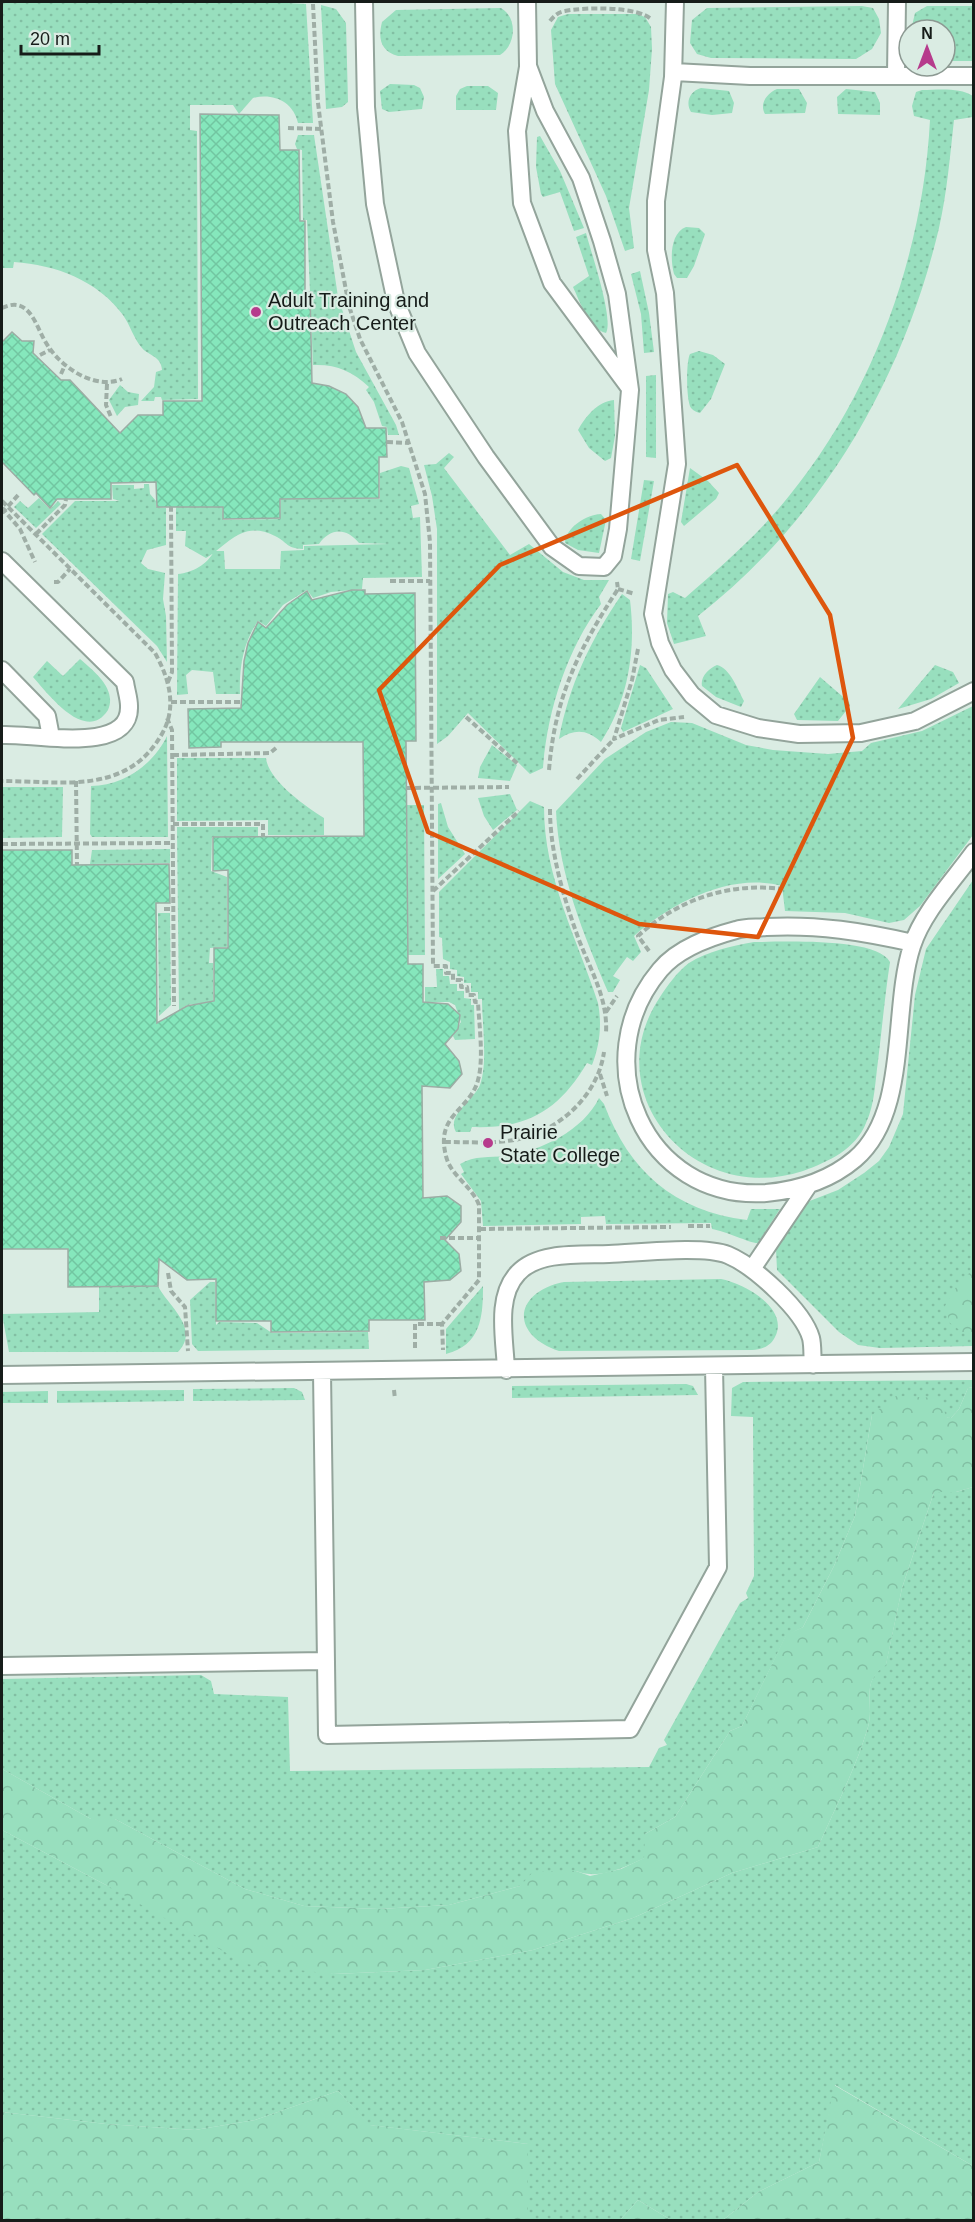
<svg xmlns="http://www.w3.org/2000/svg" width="975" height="2222" viewBox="0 0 975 2222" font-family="Arial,sans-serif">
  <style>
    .grass { fill: url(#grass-dots) }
    .forest { fill: url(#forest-crowns) }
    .building { fill: url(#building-cross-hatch); stroke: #9caca4; stroke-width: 1.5 }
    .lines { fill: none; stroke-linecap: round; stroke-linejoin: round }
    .lane-casing { stroke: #93a49b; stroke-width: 20 }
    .path { stroke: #9faea6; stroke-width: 4; stroke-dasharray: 6 3; stroke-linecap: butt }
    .lane { stroke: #fff; stroke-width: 16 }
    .marked { fill: none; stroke: #de560d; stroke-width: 4.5; stroke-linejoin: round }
    .poi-dot { fill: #b63b8c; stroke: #daece3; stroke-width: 2 }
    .labels { text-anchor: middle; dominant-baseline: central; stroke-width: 4.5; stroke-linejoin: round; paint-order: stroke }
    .poi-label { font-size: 20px; fill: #161c19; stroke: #daece3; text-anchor: start }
  </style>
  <defs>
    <pattern id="grass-dots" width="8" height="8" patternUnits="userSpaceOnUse" patternTransform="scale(1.5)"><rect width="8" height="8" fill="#98dfbe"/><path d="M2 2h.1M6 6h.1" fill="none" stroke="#82bfa3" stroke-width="1.8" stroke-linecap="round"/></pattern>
    <pattern id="forest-crowns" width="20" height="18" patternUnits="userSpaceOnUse" patternTransform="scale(1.5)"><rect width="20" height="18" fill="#98dfbe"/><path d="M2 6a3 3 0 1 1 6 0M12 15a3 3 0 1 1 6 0" fill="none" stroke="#82bfa3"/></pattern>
    <pattern id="building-cross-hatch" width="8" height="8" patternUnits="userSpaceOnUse" patternTransform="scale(1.5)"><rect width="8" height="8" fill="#85e7bc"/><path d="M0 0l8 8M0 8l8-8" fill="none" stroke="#72c6a1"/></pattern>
  </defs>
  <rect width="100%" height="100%" fill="#daece3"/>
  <path class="grass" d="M2,2H269L306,4L313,123H298C293,101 273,93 253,98L239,114L233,105H190V130L197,131L198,399L162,400L161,397H155L154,401H141L154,387L156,372L162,370C161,356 149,356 142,348C134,339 130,325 123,315C97,280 56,265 14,262L13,268H2Z
    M321,5L336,9L346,23L348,102L342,107L326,109Z
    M862,6L873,8L879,19L881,33L872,49L856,59L711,58L697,54L690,43L692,20L707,8Z
    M927,6H973V61H945V30H911L915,13Z
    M501,8C518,18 516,45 500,55L398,56C380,51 378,38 382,22L396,10Z
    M568,14H637L645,17L651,27L652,49L649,90L629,208L634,248L625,251L606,196L555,84L551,30L558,17Z
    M390,84L414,85L420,88L424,97L422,109L389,112L382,109L380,91Z
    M488,86L498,93L496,110H456V96L460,89L467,86Z
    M701,88L729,91L734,103L732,113L712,115L691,112C685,102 690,91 701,88Z
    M777,89H799L807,103L805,113L765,114C759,104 767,93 777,89Z
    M846,89L875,92L880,103V115L838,114L837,97Z
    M922,90C938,90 959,87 973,96V117L954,120C950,156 947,193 939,228C903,380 822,519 698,616L706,636L674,644L667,623L668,594L673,592L685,598C722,566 759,534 789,496C874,392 923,254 930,120L914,116L912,106L916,92Z
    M298,135H314L338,297L356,352L396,425L399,435H388L387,427L382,426L374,402L366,390L369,387C352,371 336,364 313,365L307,220H303L302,150L297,149L295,144Z
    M540,136L560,171L584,228L574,231L560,192L543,197L541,194L536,167L537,137Z
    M686,227L699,228L705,234L694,266L687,278H677L674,274C670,259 670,233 686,227Z
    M586,233C591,252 614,319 606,333C589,329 580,302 573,287L589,276L576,237Z
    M640,271L649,313L654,352L644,353L641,314L631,274Z
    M699,351L713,355L725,364L711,399L700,413C696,412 694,411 691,408C686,401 686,361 690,354Z
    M656,375V458L646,457V376Z
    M120,385L128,392L139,394L138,405L125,407L117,416L109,400Z
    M614,400L615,436L611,458L605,461L589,448L578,430C586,416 597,402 614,400Z
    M449,453L454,457L444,468L510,555L529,544L563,572L584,580H609L599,597L601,604C567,649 547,712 543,768L530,774L468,713L448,736L437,744V529L432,496L424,465L436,464Z
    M401,466L409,468L419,504L411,506L413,518L420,517L422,577L363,578L362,589L331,592L313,598L307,590L283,605L266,626L258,621C243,643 239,668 240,694H216L213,672L192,670L186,675L188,694L177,695L178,574C192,573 208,564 214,551H224L225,569H280L281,551L304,550V546L390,544L359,543C346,527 330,528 319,544L303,545V549C285,548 289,543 275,536C242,519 227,546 206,558L185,546L186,531H176V507H186V500H222L223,520L280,519L281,499H380V473Z
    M690,468L708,481L719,493L716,499L684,526L681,522Z
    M644,480L654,481L640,561L631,559Z
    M144,484H149L150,494L156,501V507L166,508V545L147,550L141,563L148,569L165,573L163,599L166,616L167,662L157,646L42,534L75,501H120L113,499L112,485H134V489L144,488Z
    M39,498L50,509L58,501L61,504L36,528L14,507L20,501L28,508Z
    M601,514L606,520L599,553L578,550L565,543C565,528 587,514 601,514Z
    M622,594L630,600C636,649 629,699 601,742C587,729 574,729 559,739C569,685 591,639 622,594Z
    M80,659C95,672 117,689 108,710C86,744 49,695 33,677L47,661L63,676Z
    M640,665L646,668L673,709L623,732L621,728Z
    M717,665C730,668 738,690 744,701L741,707L716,697L702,686C700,677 709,668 717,665Z
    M935,665L953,672L959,683L931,699L898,709Z
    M820,677L849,702L850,706L838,721L797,720L794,714Z
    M973,706V835L920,906L904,920L889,923L845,913L785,911L782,886C731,872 671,903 634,936L641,952L633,961L627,957L613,976L620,980L613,992H608C583,933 559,875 556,811L605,759L646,732L671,722L692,723L746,745L773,750L828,754L862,751L871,743L922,731Z
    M167,736L168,837H92L90,834L91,786C123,786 153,765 167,736Z
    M492,745L517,765L510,781L478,778L480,767Z
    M177,758H266C268,780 305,806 324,818V835H268V820L177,821Z
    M2,787H63L62,837L2,838Z
    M510,794L517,810L493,830L484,816L478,798Z
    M530,801L544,807C544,878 577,938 598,1003C602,1024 600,1045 592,1065L587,1063C559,1110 528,1129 472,1127L470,1132H456C446,1115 474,1100 480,1085C488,1063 482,1023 482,999H478V992H471V983H464V977L457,976V970L450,969V962L443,959L442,938L439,937V892Z
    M441,803L448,827L465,854L438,879V804Z
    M407,805H424L425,955H408Z
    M177,827H258V836L212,837L211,871L227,877V947L210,948L209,963H213V1013C201,1005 191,999 179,1011Z
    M170,849V863L90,864L92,850Z
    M973,880V1346L880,1348L858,1345L839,1332L777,1270L776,1249L807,1202L838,1190L864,1173L879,1161L889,1147L903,1114L915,995L926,949Z
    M158,913H170L171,1005L159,1016Z
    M754,942C780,942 877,937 890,962C885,995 882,1028 878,1061C875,1082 875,1104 866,1123C856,1149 828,1162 803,1171C694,1207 595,1094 660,997C667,986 678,971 689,963C708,951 732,946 754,942Z
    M436,969H443V976H449L450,984H457V991H464V998L471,999V1005H474L475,1039L455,1040L453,1036L461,1022L455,1005L449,1002H425V987H437Z
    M599,1098L604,1104C629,1171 674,1211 747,1220L751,1209H780L758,1243C752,1244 725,1231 712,1229L711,1223L606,1224L605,1216L581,1217V1224L483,1226L481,1201L461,1174L464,1172L460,1164C475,1155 489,1158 506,1156C540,1151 583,1131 599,1098Z
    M721,1279C743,1283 790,1308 775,1337C770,1347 762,1349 752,1350L559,1351C509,1334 514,1292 564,1282Z
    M210,1282H215L216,1325L219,1322L257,1323L272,1333L368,1332L369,1349L198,1351L192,1344L190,1300Z
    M158,1286C167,1305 201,1328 178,1352H9L2,1314L99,1312V1287Z
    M483,1286C483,1317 481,1345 446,1354V1329Z
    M973,1380V1387L968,1388L959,1409L951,1418L872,1415L855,1516L834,1566L803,1627L786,1636L742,1726L730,1731L675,1817L645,1834V1858C622,1868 600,1880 576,1871L449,1905L379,1909L304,1906L245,1889L115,1819H91L2,1769V1679L201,1675L211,1681L214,1694L288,1697L290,1771L649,1767L659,1748L667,1745L664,1740L740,1603L748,1598L746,1593L754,1576L753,1417L731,1416L732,1388L743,1382Z
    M686,1384L693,1386L698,1395L512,1398V1386Z
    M294,1388L302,1392L305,1400L193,1401V1389Z
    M184,1390V1401L57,1403V1391Z
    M48,1391V1403H2V1392Z
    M973,1487V2166L835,2085L819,2162L758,2192L723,2220H671L638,2200L620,2220H528V2144L369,2125L338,2091L255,2120L195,2130L106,2124L2,2112V1830L106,1885L333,1974L425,1970L533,1950L633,1918L732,1873L818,1847C835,1808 856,1768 868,1727C875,1702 859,1683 886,1664L902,1588L934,1492H956Z"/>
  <path class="forest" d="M973,1270V1340L950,1323L945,1306L959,1282Z
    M973,1387V1487L956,1492H934L902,1588L886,1665C859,1683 875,1703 868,1727C856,1768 835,1808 818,1847L732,1873L633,1918L533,1950L425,1970L333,1974L246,1964L106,1885L2,1830V1769L91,1819H115L245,1889L304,1906L379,1909L449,1905L520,1886L533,1872L576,1871L590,1876L621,1869L644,1858L645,1834L675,1817L730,1731L742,1726L786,1635L803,1627L834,1566L855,1516L872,1415L896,1396L939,1398L947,1418H951L959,1409L968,1388Z
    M834,2085L973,2166V2220H723L758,2192L819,2162Z
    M338,2091L370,2125L528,2144V2220H2V2112L106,2124L195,2130L255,2120Z
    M638,2200L671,2220H620Z"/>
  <path class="building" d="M200,114L279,115L280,150H299L300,221H305V292H310L312,383L329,386L346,394L358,407L366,428H386L387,457H379V498L280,499V518L223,519V507H157L156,482L111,483V499H57L50,508L36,493L34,495L2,462V342L12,332L22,341H34L33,353L61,380H70L120,433L138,415H163V401H202Z
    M352,590H365V594L415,593L416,741H406L408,964H423V1002L448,1004L460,1015L458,1029L445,1044L459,1061L462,1074L450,1088L422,1086L423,1198L447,1196L461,1206V1222L445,1240L459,1254L461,1271L450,1280L424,1282L425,1320H369V1331L271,1332V1321H216V1279L187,1280L159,1259L158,1286L68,1287V1249H2V850H72V865L169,864L170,903H156L157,1023L187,1006L214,1001V948H228V870L213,871V837L364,836L363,742H221V747L189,748L188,709L241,708L244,661L248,643L258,622L266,628L287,605L307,591L312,600Z"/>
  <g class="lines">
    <g class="lane-casing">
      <path id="lane" d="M364,2L366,107L375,204L396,302L417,353L486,457L552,547L579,566L604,567L613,556L618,529L630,390L617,294L602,241L581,178L545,111L528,66L527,2
        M675,2L673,77L656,201V250L665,293L677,464L653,614L660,643L673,670L692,695L716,715L758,728L799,734L861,733L915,721L974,691
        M528,67L517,131L522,203L552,283L629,387
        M674,72L750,76H974
        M896,74L897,2
        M2,561L125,682C126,690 129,698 129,706C131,756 32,733 2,735
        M2,670L47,716L51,737
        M913,943C864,932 817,924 766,927C756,928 745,927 736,930C710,937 678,948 660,970C584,1060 644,1201 766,1193C799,1190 829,1181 855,1159C910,1112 891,1010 912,946C923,912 953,881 974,852
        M752,1269L808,1186
        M506,1370C505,1340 495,1297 518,1273C538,1251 581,1255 609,1254C638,1253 703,1245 728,1255C754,1266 803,1310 811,1338C813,1346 812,1357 813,1365
        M322,1372L327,1735L630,1729L718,1567L714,1367
        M2,1375L974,1362
        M2,1666L326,1661"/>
    </g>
    <path class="path" d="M313,4L318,103L333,222L349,306L360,339L402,422L425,494L430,542L433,966H446V973H453V980H461V987H467L468,995H474L475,1002H478C479,1024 484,1059 478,1080C470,1111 435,1114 446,1156C450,1175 472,1186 479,1205V1280L442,1324L443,1350
      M550,21C554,16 558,12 565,11C584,7 639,6 652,20
      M288,128L322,129
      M2,308C31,294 36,329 48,346C63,369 96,390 122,379
      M40,355L50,350
      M61,374L65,365
      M107,384L106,405L111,417
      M387,442L409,443
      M2,501L155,653C169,678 177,706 163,732C128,796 63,781 2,781
      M2,508L20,529L35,562
      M2,513L20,493
      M36,534L65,505L66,499
      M390,581H430
      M54,582H58L70,569
      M618,589L635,594
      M638,649L632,680L614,739L659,720L684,717
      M168,682L172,672L171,507
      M171,702H242
      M466,717L518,764
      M167,718L172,730L174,1006
      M173,755L270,753L276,748
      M549,770C555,696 579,649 618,589L617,582
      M577,779L614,739
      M76,781L77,865
      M406,788L509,787
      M550,809C550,853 564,899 579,940C591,971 608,999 606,1033
      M173,824H263V837
      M2,844L173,843
      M433,891L519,811
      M164,909H174
      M649,951L638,936C677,900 729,882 782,889
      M606,1012L617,996
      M600,1074L607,1096
      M445,1142C469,1142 495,1144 519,1139C560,1130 598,1095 604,1052
      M688,1226H710
      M480,1229L671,1227
      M440,1238H480
      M168,1273L171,1291L185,1307L188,1351
      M415,1348V1324H442
      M394,1390L395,1399"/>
    <use href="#lane" class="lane"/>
  </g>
  <path class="marked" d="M737,465L830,615L853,738L758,937L639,924L428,832L379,690L500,565Z"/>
  <g class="poi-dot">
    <circle cx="256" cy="312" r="6"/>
    <circle cx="488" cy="1143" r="6"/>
  </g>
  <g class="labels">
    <g class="poi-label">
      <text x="268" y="300">Adult Training and<tspan x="268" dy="23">Outreach Center</tspan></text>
      <text x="500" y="1132">Prairie<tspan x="500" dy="23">State College</tspan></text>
    </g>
  </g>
  <rect width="975" height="2222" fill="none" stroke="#161c19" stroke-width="6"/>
  <g transform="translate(927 48)"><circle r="28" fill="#daece3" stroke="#8c9992" stroke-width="1.5"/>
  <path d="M0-4.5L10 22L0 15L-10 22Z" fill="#b63b8c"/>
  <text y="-9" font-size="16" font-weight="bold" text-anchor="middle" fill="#161c19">N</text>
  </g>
  <path d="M21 45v9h78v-9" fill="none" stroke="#161c19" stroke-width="3"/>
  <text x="30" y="45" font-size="18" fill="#161c19" stroke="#daece3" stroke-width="4.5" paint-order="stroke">20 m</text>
</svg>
